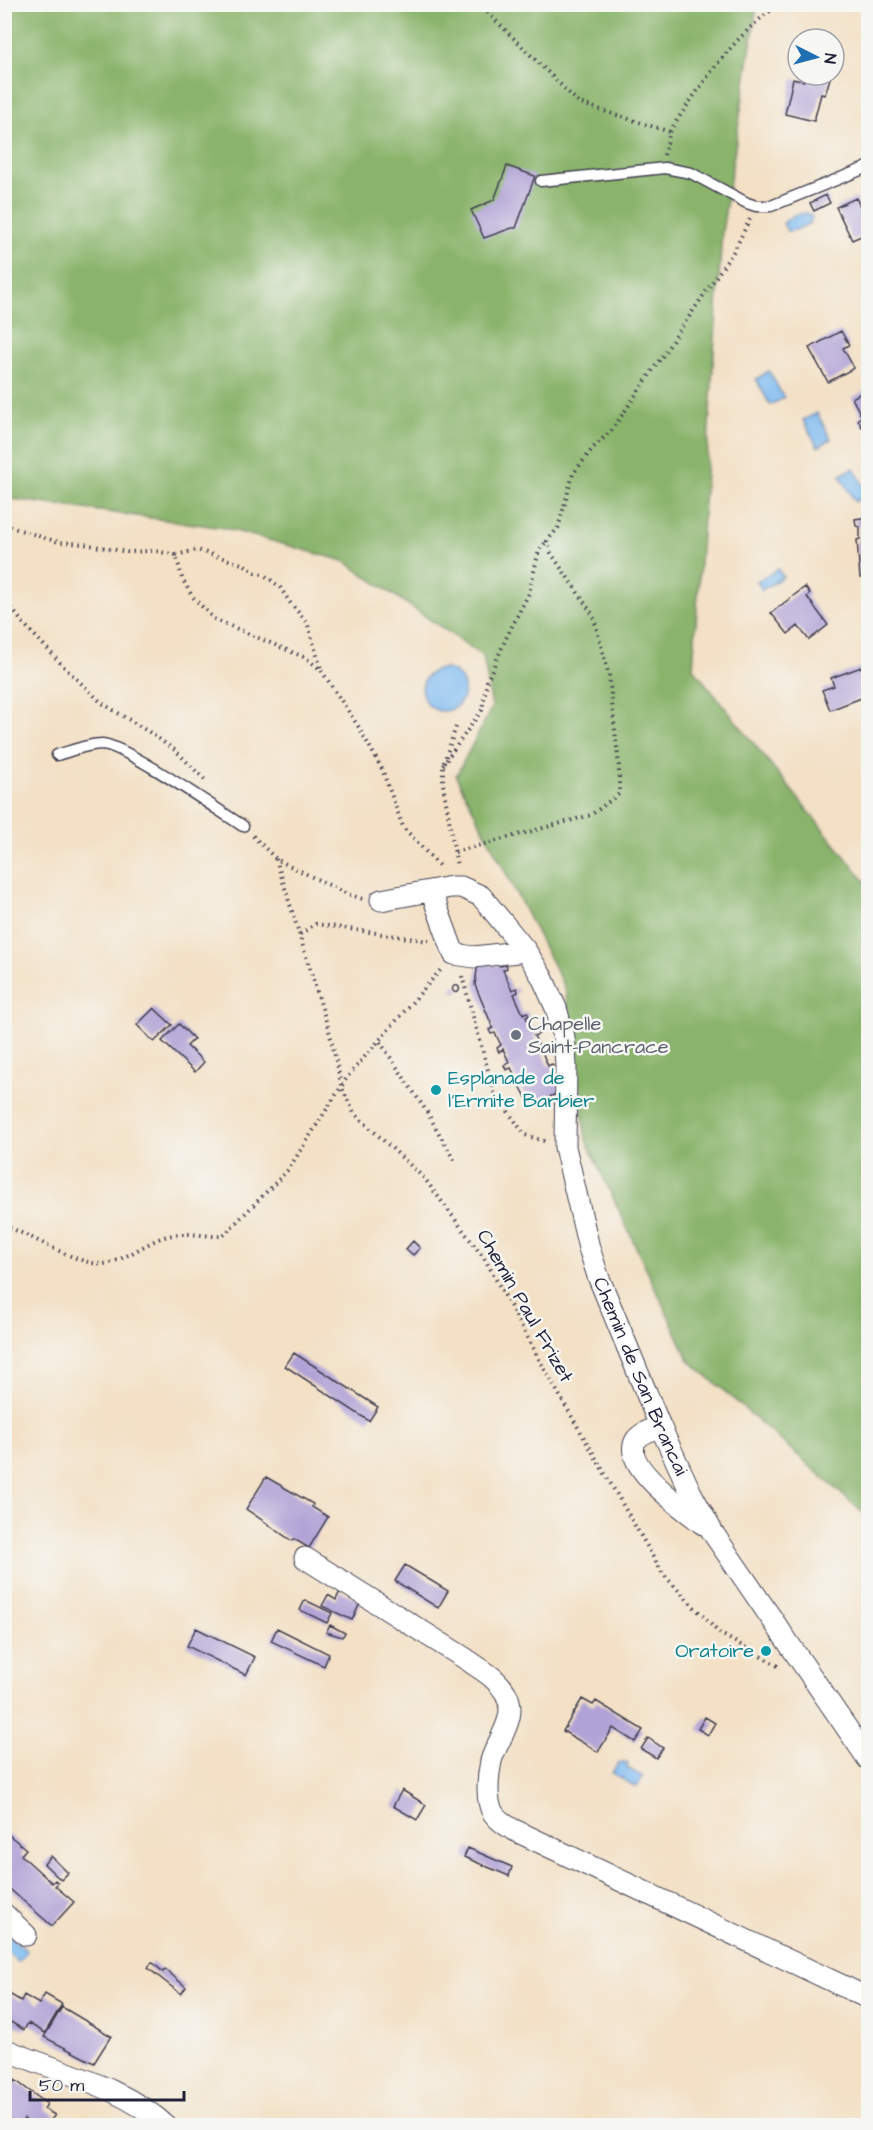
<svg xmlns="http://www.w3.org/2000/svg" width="873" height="2130" viewBox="0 0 873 2130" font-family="'Architects Daughter',sans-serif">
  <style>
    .forest { fill: #8ab46c; stroke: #566b54; stroke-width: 1.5 }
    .water { fill: #7dbaf0; stroke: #506e96; stroke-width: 1.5 }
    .building { fill: #b0a2d6 }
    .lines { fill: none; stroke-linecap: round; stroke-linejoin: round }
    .lane-casing { stroke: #413e50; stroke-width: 13 }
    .street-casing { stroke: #413e50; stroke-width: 23 }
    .path { stroke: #413e50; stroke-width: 4; stroke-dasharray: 1.5 4.5; stroke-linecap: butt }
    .lane { stroke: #fff; stroke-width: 10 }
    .street { stroke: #fff; stroke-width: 21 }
    .worship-dot { fill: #6b7280; stroke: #f6f6f2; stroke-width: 2 }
    .culture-dot { fill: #0f9aa8; stroke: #f6f6f2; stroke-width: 2 }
    .labels { text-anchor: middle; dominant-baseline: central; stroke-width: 5; stroke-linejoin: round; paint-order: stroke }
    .worship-label { font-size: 20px; fill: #5b616d; stroke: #f6f6f2; text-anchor: start }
    .culture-label { font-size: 20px; fill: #0d838f; stroke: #f6f6f2; text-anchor: start }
    .street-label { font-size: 20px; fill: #22223b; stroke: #f6f6f2 }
  </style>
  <rect width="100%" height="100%" fill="#f6f6f2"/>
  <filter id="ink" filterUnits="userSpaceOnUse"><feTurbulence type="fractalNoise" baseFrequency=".0167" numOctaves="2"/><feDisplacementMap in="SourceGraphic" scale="12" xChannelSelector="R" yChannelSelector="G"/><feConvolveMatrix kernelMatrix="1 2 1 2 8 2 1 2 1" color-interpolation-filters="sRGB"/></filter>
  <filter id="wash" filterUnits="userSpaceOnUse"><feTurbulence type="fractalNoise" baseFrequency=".008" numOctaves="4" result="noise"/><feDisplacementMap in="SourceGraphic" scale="24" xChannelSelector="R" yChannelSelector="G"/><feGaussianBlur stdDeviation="1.35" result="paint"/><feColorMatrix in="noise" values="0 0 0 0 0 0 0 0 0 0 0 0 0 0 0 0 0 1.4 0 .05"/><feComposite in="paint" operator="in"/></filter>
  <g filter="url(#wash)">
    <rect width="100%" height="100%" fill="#f3e0c5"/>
    <path class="forest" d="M5,5H757L722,232L693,668L868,885V1517L689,1360L586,1140L565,988L456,776L492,707L483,656L344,561L225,528L5,498Z"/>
    <path class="water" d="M807,213L812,216L810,223L796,230L787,231L783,223L794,215Z
      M769,371L784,398L770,405L756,379Z
      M817,413L831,439L818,447L803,420Z
      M854,468L868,494L855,502L840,475Z
      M778,569L783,577L762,590L757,581Z
      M422 690a21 21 0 1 1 42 0a21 21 0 1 1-42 0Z
      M623,1762L628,1764L627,1768L643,1777L636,1787L612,1773L619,1763Z
      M6,1933L27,1951L18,1962L5,1950Z"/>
    <g id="blocks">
      <path class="building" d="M806,75H831L825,95L821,94L814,121L785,114L793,79L804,81Z
        M507,166L535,176L516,228H512L484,238L471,210L494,200Z
        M826,195L830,203L814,211L810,203Z
        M856,198L860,206L868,202V233L852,240L836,207Z
        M841,331L849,345L843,348L854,368L828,382L809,348Z
        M868,389V424L862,427L858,419L862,417L852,398Z
        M868,517V590L867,591L866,578H860L857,540L860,539V527L856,526L855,519Z
        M805,587L810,594L807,597L828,625L809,640L798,626L788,634L771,613Z
        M864,666L868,678V693L863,695L864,697L830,710L822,690L834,686L831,678Z
        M478,962L501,966L506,964L507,968L503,970L512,990L517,988L518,992L514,994L523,1014L527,1012L529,1016L526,1017L532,1030L536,1028L539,1034L534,1036L540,1048L544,1046L546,1050L542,1052L548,1066L552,1064L554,1069L551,1070L561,1091L531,1107L511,1068L506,1070L504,1065L509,1062L503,1049L499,1052L497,1048L501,1045L495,1033L491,1034L489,1030L493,1028L475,985Z
        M452.5 989a3.5 3.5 0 1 1 7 0a3.5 3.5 0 1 1-7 0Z
        M154,1008L172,1025L154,1042L137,1025Z
        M179,1024L194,1039L187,1046L204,1062L195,1072L162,1041Z
        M413,1241L420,1248L413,1255L406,1249Z
        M294,1353L378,1407L369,1421L285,1366Z
        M266,1477L313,1504L312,1507L328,1517L309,1548L294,1539L292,1541L246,1509Z
        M405,1565L448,1591L438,1608L395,1581Z
        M340,1591L361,1601L352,1620L322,1606L328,1595L336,1600Z
        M305,1600L332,1613L327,1623L300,1610Z
        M330,1625L345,1633L342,1637L326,1632Z
        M196,1628L255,1657L246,1675L187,1646Z
        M277,1628L329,1654L324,1666L271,1641Z
        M582,1699L593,1705L596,1701L643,1730L635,1742L613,1728L598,1752L563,1731Z
        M705,1717L715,1723L708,1735L698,1729Z
        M648,1738L663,1748L656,1758L641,1749Z
        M402,1790L426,1805L417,1820L393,1806Z
        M4,1831L26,1849L21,1855L52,1883L55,1880L58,1883L55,1886L74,1902L52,1926L4,1884Z
        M468,1848L512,1867L509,1876L464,1857Z
        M51,1856L68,1873L61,1880L44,1864Z
        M152,1962L163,1972L165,1969L186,1987L181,1994L148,1968Z
        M4,1991L21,2001L24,1995L39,2004L45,1994L62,2004L45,2033L28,2023L24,2030L4,2018Z
        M62,2007L111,2036L94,2063L44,2037Z
        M15,2080L47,2104L44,2109L55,2115L46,2126H33L24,2119L19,2126L4,2115V2097Z"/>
    </g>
  </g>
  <g filter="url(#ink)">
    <use href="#blocks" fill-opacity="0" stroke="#413e50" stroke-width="1.5"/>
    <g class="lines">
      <g class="lane-casing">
        <path id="lane" d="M541,181L665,168L691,173L747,203L756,206H771L868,167
          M57,755C71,751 88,744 102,744C125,745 219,811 243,826"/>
      </g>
      <g class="street-casing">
        <g id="street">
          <path d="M431,891L454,954L474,957L526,951"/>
          <path id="s1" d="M381,900L451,887H461L481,896L526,951L542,977L556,1008L564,1037L566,1065L565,1147L589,1248L598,1276L660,1426L691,1493L713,1533L868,1759"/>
          <path d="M660,1426C653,1429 641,1433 636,1440C620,1466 686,1510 703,1524"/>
          <path d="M305,1558L466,1659C480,1669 496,1677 505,1692C520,1716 497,1739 491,1761C489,1770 488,1780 488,1789C488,1811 494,1818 512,1829L868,1998"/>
          <path d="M4,1914L26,1935"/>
          <path d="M4,2049C58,2072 123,2086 166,2126"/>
        </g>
      </g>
      <path class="path" d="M479,4L579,103L670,132
        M664,155L670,132L677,120C708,76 734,35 780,4
        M4,525L58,542L84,544L127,552L155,551L176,555L182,578L192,596L214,619L306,658L321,670L360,729L382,769L403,827L441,868
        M176,555L197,550L245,565L256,573L263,574L279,586L291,604L307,622L321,669
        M4,599L23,623L66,669L102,703L149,732L176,751L206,781
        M456,727L443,765V784L457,866
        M443,765L482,710L487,681L508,634L529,593L539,550L547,541
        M253,836L276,859L347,894L363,899
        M455,852L591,815L619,794V766L609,676L593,615L551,553L547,541L558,528L573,474L593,448L612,430L735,249L751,217
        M276,859L330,1034L342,1088L354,1113L425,1179L486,1261L546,1372L663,1574L719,1633L780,1667
        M300,934L316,924L429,941
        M462,976L494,1092L525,1135L547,1142
        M380,1042L427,1112L454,1160
        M4,1226C33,1235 71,1262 100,1264C120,1265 146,1241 168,1236C187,1231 204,1237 223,1236L288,1170L348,1076L443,967"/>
      <use href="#lane" class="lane"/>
      <use href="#street" class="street"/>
    </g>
  </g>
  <circle class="worship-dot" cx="516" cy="1035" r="6"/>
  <g class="culture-dot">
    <circle cx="436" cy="1090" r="6"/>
    <circle cx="766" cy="1651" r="6"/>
  </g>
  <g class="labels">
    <g class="worship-label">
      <text x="528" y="1024">Chapelle<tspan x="528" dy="23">Saint-Pancrace</tspan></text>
    </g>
    <g class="culture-label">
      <text x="448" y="1078">Esplanade de<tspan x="448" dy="23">l'Ermite Barbier</tspan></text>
      <text x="754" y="1651" text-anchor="end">Oratoire</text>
    </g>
    <g class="street-label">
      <text transform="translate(525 1306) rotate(60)">Chemin Paul Frizet</text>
      <text stroke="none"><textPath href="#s1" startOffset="621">Chemin de San Brancai</textPath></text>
    </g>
  </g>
  <rect width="873" height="2130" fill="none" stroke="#f6f6f2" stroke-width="24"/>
  <g transform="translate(816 57) rotate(96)"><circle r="28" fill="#f6f6f2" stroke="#a1a1a9" stroke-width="1.5"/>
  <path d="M0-4.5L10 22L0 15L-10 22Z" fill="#1f6fb2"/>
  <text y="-9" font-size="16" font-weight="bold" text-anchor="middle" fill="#22223b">N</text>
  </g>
  <path d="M30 2091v9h154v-9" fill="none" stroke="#22223b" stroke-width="3"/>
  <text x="39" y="2091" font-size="18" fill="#22223b" stroke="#f6f6f2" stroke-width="4.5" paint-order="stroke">50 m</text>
</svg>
